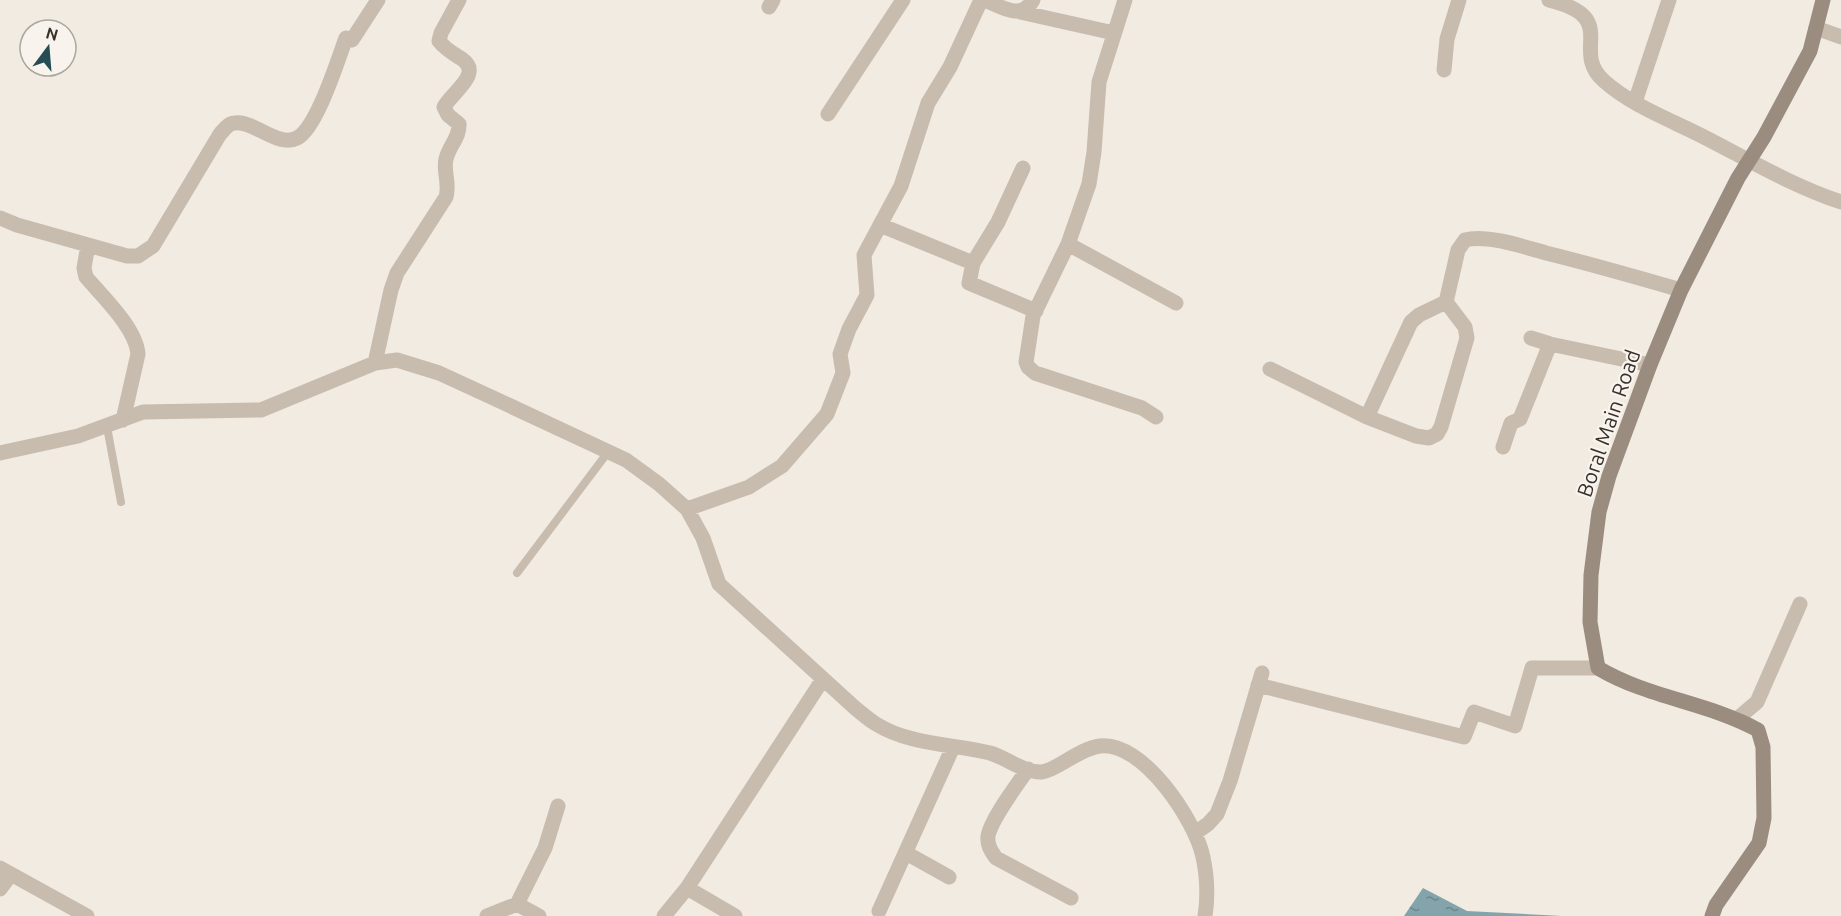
<svg xmlns="http://www.w3.org/2000/svg" width="1841" height="916" viewBox="0 0 1841 916" font-family="Ubuntu,sans-serif">
  <style>
    .water { fill: url(#water-ripples) }
    .lines { fill: none; stroke-linecap: round; stroke-linejoin: round }
    .lane { stroke: #c8bcae; stroke-width: 8 }
    .street { stroke: #c8bcae; stroke-width: 15 }
    .secondary { stroke: #9b8c80; stroke-width: 15 }
    .labels { text-anchor: middle; dominant-baseline: central; stroke-width: 4.5; stroke-linejoin: round; paint-order: stroke }
    .street-label { font-size: 21px; fill: #37302b; stroke: #f8f4ed }
  </style>
  <defs>
    <pattern id="water-ripples" width="26" height="14" patternUnits="userSpaceOnUse" patternTransform="scale(1.5)"><rect width="26" height="14" fill="#83a4aa"/><path d="M2 4q2-2 4 0t4 0M15 11q2-2 4 0t4 0" fill="none" stroke="#6c868b"/></pattern>
  </defs>
  <rect width="100%" height="100%" fill="#f1ebe1"/>
  <path class="water" d="M1423,888L1467,911L1562,916H1404Z"/>
  <g class="lines">
    <path class="lane" d="M107,427L121,502
      M517,573L608,452"/>
    <path class="street" d="M985,0C1002,7 1021,21 1033,0
      M1125,0L1099,82L1094,152L1089,184L1068,244L1033,316L1026,362L1028,367L1035,373L1142,408L1156,417
      M1549,0C1622,18 1569,50 1604,81C1632,106 1671,120 1704,137C1749,160 1793,186 1841,202
      M769,7L773,0
      M1020,12L1114,33
      M1816,28L1841,37
      M352,40L378,0
      M1444,70L1447,39L1459,0
      M1635,102L1669,0
      M828,114L903,0
      M0,218L17,225L127,256H138L153,246L220,134C224,130 228,123 235,123C253,120 278,148 297,138C317,128 338,59 346,38
      M880,225L973,263L998,222L1023,168
      M1068,244L1176,303
      M88,245L84,268L86,277C103,297 136,328 138,354L123,420
      M973,263L969,283L1036,311
      M1531,338L1550,344L1650,365
      M375,363L391,290L397,273L446,197C450,183 443,172 446,159C449,146 460,137 459,124L448,115L444,107C452,92 483,74 462,59C453,53 446,50 439,41L441,33L459,0
      M1270,369L1367,417L1416,436L1429,438L1437,434L1441,427L1467,338L1465,327L1446,302L1458,250L1465,240C1486,234 1525,247 1546,253C1591,264 1636,277 1681,290
      M1367,417L1411,322L1419,315L1446,302
      M1503,447L1511,423L1520,419L1550,344
      M0,453L78,436L143,412L261,410L375,363L397,360L439,373L489,396L626,460L659,484L687,509L703,538L719,584L854,707C861,713 868,719 876,724C910,745 953,744 990,753C1007,758 1024,773 1042,772C1057,770 1080,748 1100,746C1143,741 1195,820 1203,857C1207,876 1208,897 1205,916
      M687,509L749,487L782,466L827,414L843,373L840,354L849,329L867,295L864,255L901,186L928,103L950,67L981,0
      M1258,685L1464,737L1474,712L1515,726L1532,668H1598
      M1737,719L1757,702L1800,604
      M1028,769C1017,785 991,819 988,836C987,845 991,851 996,858L1071,898
      M1195,833L1208,824L1217,814L1230,781L1262,673
      M906,853L949,877
      M0,868L87,916
      M687,888L735,916
      M0,889L11,874
      M517,904L545,848L558,806
      M879,911L953,747
      M487,916L517,904L539,916
      M664,916L687,888L823,679"/>
    <path class="secondary" d="M1712,916L1716,905L1759,843L1764,818L1763,747L1758,730C1707,702 1648,698 1598,668L1590,622L1591,575L1599,512L1609,476L1650,365L1681,290L1738,178L1764,137L1810,51L1823,0"/>
  </g>
  <g class="labels">
    <g class="street-label">
      <text transform="translate(1608 423) rotate(-71)">Boral Main Road</text>
    </g>
  </g>
  <g transform="translate(48 48) rotate(16)"><circle r="28" fill="#f8f4ed" stroke="#aba69f" stroke-width="1.5"/>
  <path d="M0-4.5L10 22L0 15L-10 22Z" fill="#264c54"/>
  <text y="-9" font-size="16" font-weight="bold" text-anchor="middle" fill="#37302b">N</text>
  </g>
</svg>
